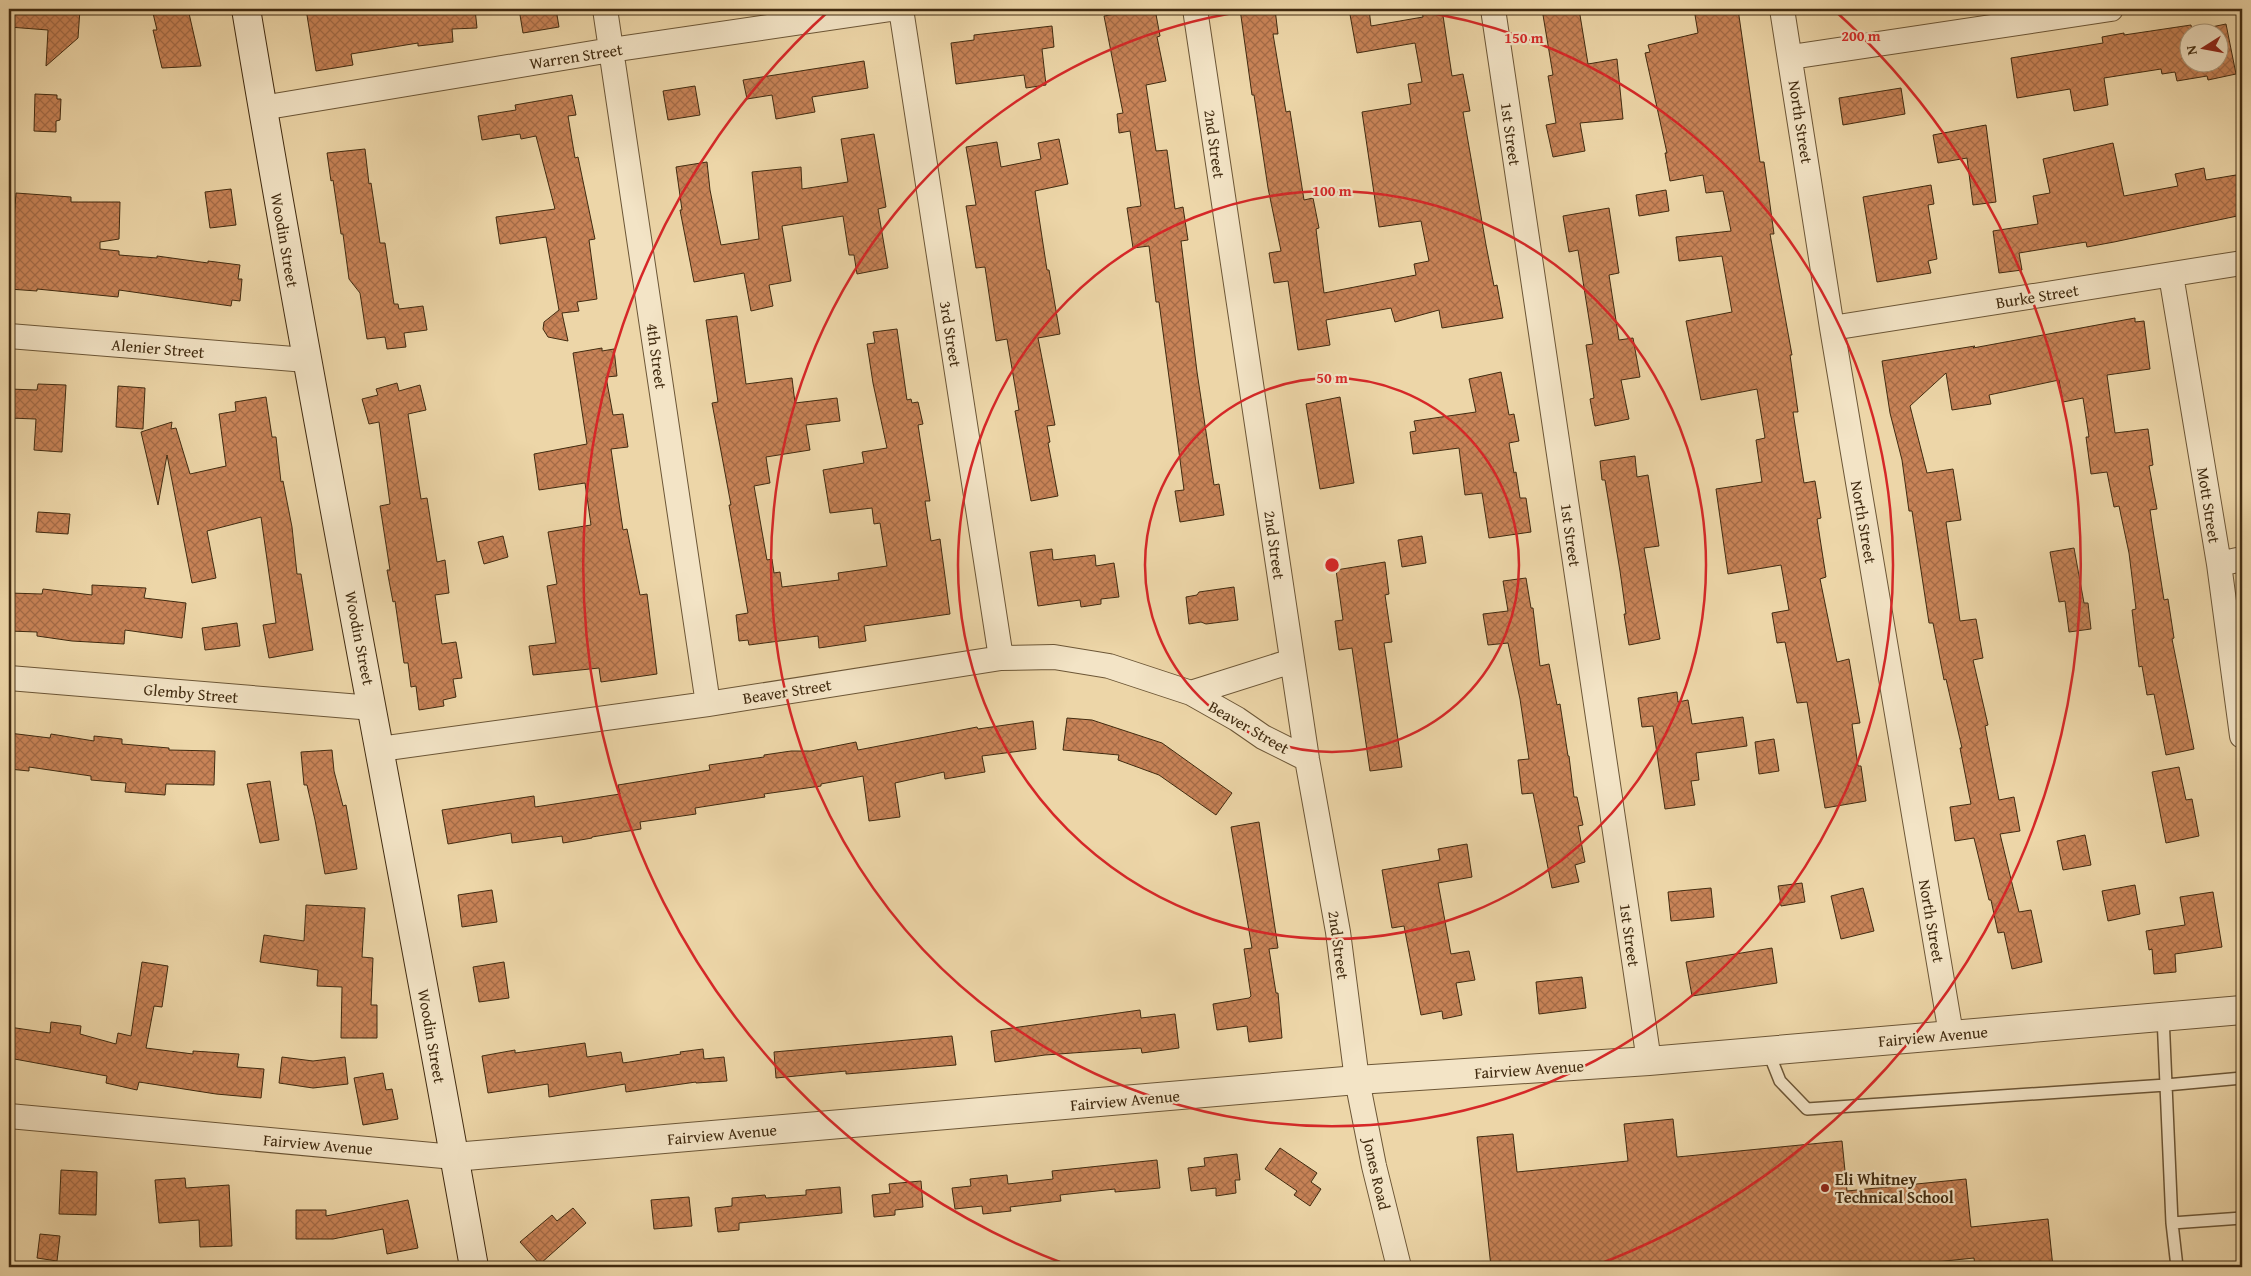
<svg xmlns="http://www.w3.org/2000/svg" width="2251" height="1276" viewBox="0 0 2251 1276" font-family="'Gentium Book Plus',serif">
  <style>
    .building { fill: url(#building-cross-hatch); stroke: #412b10; fill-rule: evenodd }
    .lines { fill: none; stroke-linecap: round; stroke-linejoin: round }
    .service-casing { stroke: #6c5636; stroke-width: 14 }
    .minor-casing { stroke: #6c5636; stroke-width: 26 }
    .tertiary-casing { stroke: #6c5636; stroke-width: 30 }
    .secondary-casing { stroke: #412b10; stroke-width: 30 }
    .service { stroke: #f3e4c6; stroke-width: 11 }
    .minor { stroke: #f3e4c6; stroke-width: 24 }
    .tertiary { stroke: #f3e4c6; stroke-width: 28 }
    .secondary { stroke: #f3e4c6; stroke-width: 28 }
    .ring { fill: none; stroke: #d62828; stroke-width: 2.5 }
    .poi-dot { fill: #8f2418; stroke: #f3e4c6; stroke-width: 2 }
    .labels { text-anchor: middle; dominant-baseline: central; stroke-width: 4.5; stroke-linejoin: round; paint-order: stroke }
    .street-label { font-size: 16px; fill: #412b10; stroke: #f3e4c6 }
    .poi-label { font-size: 16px; font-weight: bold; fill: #412b10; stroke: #f3e4c6; text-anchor: start }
    .centre { fill: #d62828; stroke: #f3e4c6; stroke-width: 2.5 }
    .ring-label { font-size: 15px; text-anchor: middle; font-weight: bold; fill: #d62828; stroke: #f3e4c6; stroke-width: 4.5; stroke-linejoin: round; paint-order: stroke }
  </style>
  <defs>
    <pattern id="building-cross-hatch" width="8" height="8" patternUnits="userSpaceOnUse" patternTransform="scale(1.25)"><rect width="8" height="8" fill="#c88357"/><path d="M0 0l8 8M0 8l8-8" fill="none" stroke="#a46b47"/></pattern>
  </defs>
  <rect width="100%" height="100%" fill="#edd6a8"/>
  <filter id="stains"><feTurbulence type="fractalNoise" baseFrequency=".004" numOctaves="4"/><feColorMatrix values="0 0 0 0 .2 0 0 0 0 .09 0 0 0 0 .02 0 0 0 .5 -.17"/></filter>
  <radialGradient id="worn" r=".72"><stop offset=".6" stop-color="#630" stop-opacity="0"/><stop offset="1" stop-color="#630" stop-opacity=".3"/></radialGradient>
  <path class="building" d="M9,9H80L78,38L46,66L48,30L9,27Z
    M152,9H188L201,66L162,68L153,30H157Z
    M306,9H475L477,28L452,29L453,42L418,46V43L351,54L353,65L316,71Z
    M519,9H556L559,27L523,33Z
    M1143,9H1155L1160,36L1157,37L1166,81L1146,85L1156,151L1167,150L1175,209L1183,207L1188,240L1181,241L1197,372L1214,485L1219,484L1224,515L1180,522L1175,491L1184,490L1159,302H1156L1149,246L1133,248L1127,208L1141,206L1130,131L1119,133L1117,114L1123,113L1104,16Z
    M1240,9H1275L1278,34H1273L1286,112L1290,111L1304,200L1313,198L1319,228L1316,229L1324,293L1416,275L1414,264L1429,261L1421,221L1379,227L1362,112L1411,104L1408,84L1422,82L1415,43L1357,53L1349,9H1369L1371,26L1423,17L1422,9H1442L1452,76L1463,74L1470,111L1463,112L1486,245L1494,286L1497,285L1503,318L1442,328L1439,310L1395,322L1391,308L1326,320L1330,345L1298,350L1288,281L1274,283L1269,253L1281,251L1268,188L1254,95H1252Z
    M1542,9H1579L1588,64L1617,59L1623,119L1580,123L1585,151L1553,157L1546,125L1556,123L1548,76L1553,75Z
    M1694,9H1738L1760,162H1764L1768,190L1774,234H1770L1792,355H1790L1798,412H1793L1804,483L1815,481L1821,518L1817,519L1826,577L1820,579L1837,662L1849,659L1860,723L1852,724L1858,766H1861L1866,801L1825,808L1807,702L1797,703L1785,642L1777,643L1772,613L1789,610L1781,565L1728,574L1716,489L1762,482L1756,440L1765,438L1757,389L1701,400L1686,321L1732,312L1722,256L1679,261L1676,237L1731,231L1723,191L1706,193L1703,175L1670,181L1665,153H1667L1645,53L1650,52L1648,45L1698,33Z
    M2226,24L2236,74L2208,80L2207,76L2177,81L2175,72L2162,74L2161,69L2104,78L2108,105L2074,111L2070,89L2017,98L2011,58L2103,43L2102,37L2124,33V35L2191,25L2192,31ZM2188,32H2218V62H2188Z
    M1052,26L1054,47L1042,49L1046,85L1026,88L1024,75L956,84L951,43L974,40V35Z
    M864,61L868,88L812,97L815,112L776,119L772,95L747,99L743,80Z
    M695,86L700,115L668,120L663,91Z
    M1901,88L1905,114L1843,125L1839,98Z
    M35,94L57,95V99H61L60,120L56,121V132L34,131Z
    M572,95L576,115L568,116L575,158L578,157L595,239L589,240L597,299L577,302L579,311L562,313L568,341L548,337L543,329L544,322L559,310L546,237L500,244L496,217L555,209L536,136L521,139L520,134L482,140L478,116L516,110L515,105Z
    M1986,125L1996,202L1973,205L1967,158L1938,163L1933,135Z
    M874,134L886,207L878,209L888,268L857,274L854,255H849L843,216L782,226L791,281L769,285L773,306L751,311L744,273L694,282L680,210H682L676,167L707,162L710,190L721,245L759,239L752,172L801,167L802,189L848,182L841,139Z
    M1059,139L1068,184L1035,191L1047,270H1049L1060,334L1038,338L1055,425L1047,426L1050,442L1048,443L1058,496L1031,501L1015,411L1019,410L1007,339L996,341L985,267L976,268L966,206L976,205L966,147L997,142L1001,167L1041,159L1038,143Z
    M2113,143L2124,196L2178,186L2175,174L2204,168L2206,180L2242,174V215L2114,242L2087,247L2086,242L2019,253L2022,270L1999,273L1993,231L2038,224L2033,196L2050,193L2043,159Z
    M365,149L369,184L371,183L380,243H385L394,304H398L399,309L423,306L427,330L404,333L406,347L387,349L385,337L367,339L360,293L349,279L343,234H341L333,180L331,181L327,153Z
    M1931,185L1934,204L1928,205L1937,259L1928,261L1931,273L1877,282L1863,197Z
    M231,189L236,225L210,228L205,192Z
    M1666,190L1669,211L1639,216L1636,195Z
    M16,193L71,197V202H120L119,239L100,242V249L119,251V255L157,258V256L208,263V261L240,265L238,279H242L240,301L232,300L231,306L119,290L118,297L37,289V291L9,289Z
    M1609,208L1619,273L1609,275L1619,340L1633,338L1640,377L1621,380L1629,419L1595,426L1590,399L1594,398L1586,345L1593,344L1578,250L1569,252L1563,216Z
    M737,316L746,384L792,378L795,403L837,398L840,421L806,425L810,450L766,457L770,483L754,486L767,560L772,559L774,573L780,572L782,587L839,580L838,573L887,566L880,523L874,524L872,508L830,513L823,470L864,463L862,452L887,448L873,383L867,344L875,343L873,332L897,329L907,400L911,399L912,403L918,402L923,424L918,425L930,501H925L931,541L940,539L950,614L864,626L866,641L819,648L818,636L749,645L748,640L739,641L736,615L748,613L729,505H731L712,403L718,402L706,320Z
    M2135,318V322L2144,321L2150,369L2107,375L2115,433L2148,429L2153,465L2149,466L2157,509L2150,510L2152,524L2164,600L2168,599L2174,638L2172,639L2194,749L2166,755L2154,694L2147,695L2142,666L2139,667L2132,610L2136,609L2129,553L2119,506L2114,507L2107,472L2091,474L2086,437H2089L2083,398L2063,402L2059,380L1989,395L1991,404L1952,410L1946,373L1910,406L1927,473L1953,469L1961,520L1946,522L1960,621L1976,619L1983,658L1973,660L1988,725L1985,726L1999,800L2014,797L2020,831L2000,834L2019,912L2031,910L2042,962L2012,969L2004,932L1998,933L1991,900H1989L1974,838L1955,841L1950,807L1971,804L1960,748H1962L1946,679L1944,680L1933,623H1929L1912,511H1909L1902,460L1890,413L1882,361L1975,346L1973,348Z
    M602,348V351L614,349L617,376L606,377L613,415L623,414L628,447L611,449L623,530L627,529L640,595L647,594L657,674L601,682L599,668L533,675L529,646L556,643L547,586L557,584L548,532L591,525L585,483L539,490L534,454L587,444L573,353Z
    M1501,372L1509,415L1514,414L1519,441L1509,443L1514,473L1516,472L1520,498H1526L1531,532L1489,538L1482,493L1465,495L1459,448L1413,454L1410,432L1416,431L1414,421L1476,412L1469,379Z
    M397,383L399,391L420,385L426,410L408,414L421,499L427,498L437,562L445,560L449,593L435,595L442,644L456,642L462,678L453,679L456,697L443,700L444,706L419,710L416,686L411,687L408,663H404L395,601L393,602L387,570H390L380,506L390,504L379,422L369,424L362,399L378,395L376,389Z
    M38,384L66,385L62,452L34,450L36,419L9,418V389L37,390Z
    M118,386L145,388L143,429L116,427Z
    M266,397L272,437H276L281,482L283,481L292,527L297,574H301L313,650L269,658L263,625L276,623L261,517L207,531L216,578L192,583L167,455L158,505L141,432L172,422L171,429L176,428L190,474L226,466L219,414L236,411L235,402Z
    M1340,397L1354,483L1320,489L1306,404Z
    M1635,456L1637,477L1648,475L1659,546L1644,548L1660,639L1629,645L1624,614H1626L1620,571L1605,480H1602L1600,461Z
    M38,512L70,514L68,534L36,532Z
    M503,536L508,557L484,564L478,542Z
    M1422,536L1426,563L1402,567L1398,540Z
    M2074,548L2084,603H2088L2091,629L2069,632L2065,601L2059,602L2050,552Z
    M1052,549L1053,560L1095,555L1096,566L1114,563L1119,597L1101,599V604L1081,607L1080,600L1038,606L1030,552Z
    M1385,562L1389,594L1385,595L1392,642L1384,643L1402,767L1370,771L1352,648L1339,650L1335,621L1343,620L1336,570Z
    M1526,578L1531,608H1533L1540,666L1549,664L1557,705L1560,704L1568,756H1569L1574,797H1577L1583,825L1578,826L1585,862L1575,865L1579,882L1552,888L1533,793L1522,794L1518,760L1529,759L1520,699L1508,643L1488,645L1483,614L1508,611L1503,581Z
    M92,585L146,588L144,598L186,603L182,638L125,630L124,644L72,641L37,636V632L9,631V593L42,594L43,589L92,595Z
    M1234,587L1238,620L1206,624L1201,622L1189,624L1186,597L1197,595L1199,592Z
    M237,623L240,646L205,650L202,628Z
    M1677,692L1678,702L1688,700L1692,724L1743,717L1747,746L1696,753L1699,780L1691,781L1695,805L1665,809L1653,726L1642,727L1638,698Z
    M1067,718L1092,720L1162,743L1232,793L1216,815L1159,775L1118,760L1119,755L1063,750Z
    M1033,721L1036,749L982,756L985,772L945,779L944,772L895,783L900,817L869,821L863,776L821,784V786L764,794L765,797L695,808L696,814L640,822L641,829L592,837V838L563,843L562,836L512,843L511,833L448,844L442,810L534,796L535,807L620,794L618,785L710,770L709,765L764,757V755L791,751H811L856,742L858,750L977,727L978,729Z
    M9,733L50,738L51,734L94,741V736L122,739V744L169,748V750L215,751L214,785L166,784L165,795L125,792L126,783L91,780V776L29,767V771L9,769Z
    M1774,739L1779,771L1759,774L1755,742Z
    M332,750L334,771L343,806L346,805L357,869L325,874L315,820L307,785H304L301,752Z
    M2179,767L2186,800L2192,799L2199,836L2166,843L2152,772Z
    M270,781L279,840L260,843L247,784Z
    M1259,822L1278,948L1269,949L1276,993H1278L1282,1038L1249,1042L1247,1026L1217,1030L1213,1004L1249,998L1251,996L1244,949L1252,948L1231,827Z
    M2085,835L2091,865L2063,870L2057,841Z
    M1467,844L1472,877L1438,883L1451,954L1469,951L1475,980L1456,983L1462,1015L1443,1019L1442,1011L1421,1015L1404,926L1392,928L1382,870L1440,860L1438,849Z
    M1802,883L1805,902L1781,906L1778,886Z
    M2135,885L2140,914L2108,921L2102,891Z
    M1711,888L1714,917L1671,921L1668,892Z
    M1863,888L1874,931L1841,939L1831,896Z
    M492,890L497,922L462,927L458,895Z
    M2213,892L2222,947L2175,954L2176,972L2154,974L2152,949L2149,950L2146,931L2185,925L2180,897Z
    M306,905L365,908L362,957L373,958L371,1005H377V1038H341L342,987L317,986L318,970L260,962L264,935L304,941Z
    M1772,948L1777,983L1692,996L1686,962Z
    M142,962L168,966L162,1007L154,1006L146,1048L193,1054V1051L239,1054L237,1067L264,1069L261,1098L216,1094L139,1082L137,1090L106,1083L107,1076L9,1058V1027L50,1033L51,1022L81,1026L80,1034L116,1044L118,1033L131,1036Z
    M504,962L509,998L479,1002L473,967Z
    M1582,977L1586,1008L1539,1014L1536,982Z
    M1140,1010L1141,1018L1175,1014L1179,1048L1142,1053L1141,1048L1045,1055L995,1062L991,1031Z
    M952,1036L956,1065L846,1074V1071L776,1078L774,1052Z
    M585,1043L587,1057L621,1052L623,1063L681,1054L680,1052L703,1049L704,1059L724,1057L727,1081L696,1083V1082L626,1092L625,1084L549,1097L548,1084L488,1093L482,1056L515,1050V1053Z
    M282,1057L313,1061L345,1057L348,1084L313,1088L279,1083Z
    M383,1073L386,1090L392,1089L398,1119L363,1125L354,1078Z
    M1673,1119L1677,1157L1842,1141L1847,1191L1966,1179L1971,1227L2048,1219L2053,1267H1975L1974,1258L1906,1265V1267H1491L1477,1137L1513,1134L1517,1172L1628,1161L1624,1124Z
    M1280,1148L1317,1173L1311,1182L1321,1189L1310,1206L1294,1195L1297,1191L1265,1169Z
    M1237,1154L1240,1180H1235L1236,1193L1216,1196V1188L1191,1191L1188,1168L1205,1166L1204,1158Z
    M1157,1160L1160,1188L1115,1192V1189L1060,1195L1061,1201L1010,1207L1011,1211L983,1214L982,1206L955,1209L952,1188L971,1186L970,1179L1007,1175L1008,1184L1053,1179L1052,1171Z
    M61,1170L97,1172L96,1215L59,1214Z
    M185,1178L186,1188L229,1185L232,1246L200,1247L199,1220L159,1223L155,1180Z
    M921,1181L923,1207L895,1210V1215L874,1217L872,1195L890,1193L889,1184Z
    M840,1187L842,1213L739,1223V1230L718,1232L715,1208L732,1206V1198L765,1195L766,1198L806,1195V1190Z
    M689,1197L692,1226L654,1229L651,1200Z
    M408,1200L418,1248L387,1254L383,1229L333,1239H296V1210H326V1216Z
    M573,1208L586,1223L540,1264L520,1242L552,1215L557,1221Z
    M40,1234L60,1236L57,1261L37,1258Z"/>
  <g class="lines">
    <g class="service-casing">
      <path id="service" d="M2163,1016L2172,1223L2242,1218
        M1768,1051L1780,1081L1807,1109L2166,1085L2242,1078
        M2172,1223L2177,1267"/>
    </g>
    <g class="minor-casing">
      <path id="minor" d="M605,9L708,704
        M901,9L1001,658
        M1195,9L1307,759L1338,932L1357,1080L1374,1166L1399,1267
        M1493,9L1649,1061
        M1782,9L1832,328L1951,1034
        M1791,57L2111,9
        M262,108L611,50L891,9
        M2171,275L2219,564L2242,736
        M1832,328L2242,263
        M9,336L306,360
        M2219,564L2242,559
        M9,678L373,708
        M1191,693L1292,661
        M380,749L708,704L1001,658L1054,657L1109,666L1191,693L1237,719L1263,737L1307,759
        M9,1116L454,1157"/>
    </g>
    <g class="tertiary-casing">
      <path id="tertiary" d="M454,1157L1357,1080L1649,1061L2242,1010"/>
    </g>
    <g class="secondary-casing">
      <path id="secondary" d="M246,9C316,429 400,847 474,1267"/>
    </g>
    <use href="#service" class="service"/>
    <use href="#minor" class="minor"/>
    <use href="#tertiary" class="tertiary"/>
    <use href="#secondary" class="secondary"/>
  </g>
  <g class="ring">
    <circle cx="1332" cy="565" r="187"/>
    <circle cx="1332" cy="565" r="374"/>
    <path d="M1405 9A561 561 0 1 1 1259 9"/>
    <path d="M1070 1266A748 748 0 0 1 831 9M1833 9A748 748 0 0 1 1594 1266"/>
  </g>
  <circle class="poi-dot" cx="1825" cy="1188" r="5"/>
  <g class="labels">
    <g class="street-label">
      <text transform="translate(576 56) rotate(-9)">Warren Street</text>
      <text transform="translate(1801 122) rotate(81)">North Street</text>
      <text transform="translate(1511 134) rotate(82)">1st Street</text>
      <text transform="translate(1215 144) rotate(82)">2nd Street</text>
      <text transform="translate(285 240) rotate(80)">Woodin Street</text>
      <text transform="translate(2037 296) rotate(-9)">Burke Street</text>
      <text transform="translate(951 334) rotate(81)">3rd Street</text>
      <text transform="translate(158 348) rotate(5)">Alenier Street</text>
      <text transform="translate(657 356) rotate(82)">4th Street</text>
      <text transform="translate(2209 505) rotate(81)">Mott Street</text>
      <text transform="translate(1864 522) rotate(80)">North Street</text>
      <text transform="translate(1571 535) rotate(82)">1st Street</text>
      <text transform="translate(1275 545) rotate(82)">2nd Street</text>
      <text transform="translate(360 638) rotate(79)">Woodin Street</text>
      <text transform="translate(787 691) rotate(-9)">Beaver Street</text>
      <text transform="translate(191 693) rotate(5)">Glemby Street</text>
      <text transform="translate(1249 727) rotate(30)">Beaver Street</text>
      <text transform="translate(1932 921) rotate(80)">North Street</text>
      <text transform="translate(1630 935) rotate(82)">1st Street</text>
      <text transform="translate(1339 945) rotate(82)">2nd Street</text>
      <text transform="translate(432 1036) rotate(80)">Woodin Street</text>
      <text transform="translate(1933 1036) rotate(-5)">Fairview Avenue</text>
      <text transform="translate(1529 1069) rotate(-4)">Fairview Avenue</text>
      <text transform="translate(1125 1100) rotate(-5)">Fairview Avenue</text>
      <text transform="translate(722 1134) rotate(-5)">Fairview Avenue</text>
      <text transform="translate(318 1144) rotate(5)">Fairview Avenue</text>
      <text transform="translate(1377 1174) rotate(77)">Jones Road</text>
    </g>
    <g class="poi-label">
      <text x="1835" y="1179">Eli Whitney<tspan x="1835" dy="18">Technical School</tspan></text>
    </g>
  </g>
  <circle cx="1332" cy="565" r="8" class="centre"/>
  <g class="ring-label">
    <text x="1861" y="41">200 m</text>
    <text x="1524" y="43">150 m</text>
    <text x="1332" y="196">100 m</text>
    <text x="1332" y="383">50 m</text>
  </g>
  <rect width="2251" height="1276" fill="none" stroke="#edd6a8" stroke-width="30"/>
  <rect x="10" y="10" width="2231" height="1256" fill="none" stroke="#412b10" stroke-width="2.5"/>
  <rect x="15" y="15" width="2221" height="1246" fill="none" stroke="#412b10"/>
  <g transform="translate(2204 48) rotate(259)"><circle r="24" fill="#f3e4c6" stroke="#ac9a7d"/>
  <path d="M0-4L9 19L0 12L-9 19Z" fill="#8f2418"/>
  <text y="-8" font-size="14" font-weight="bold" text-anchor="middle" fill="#412b10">N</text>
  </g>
  <rect width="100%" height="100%" filter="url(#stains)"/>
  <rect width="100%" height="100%" fill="url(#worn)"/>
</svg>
